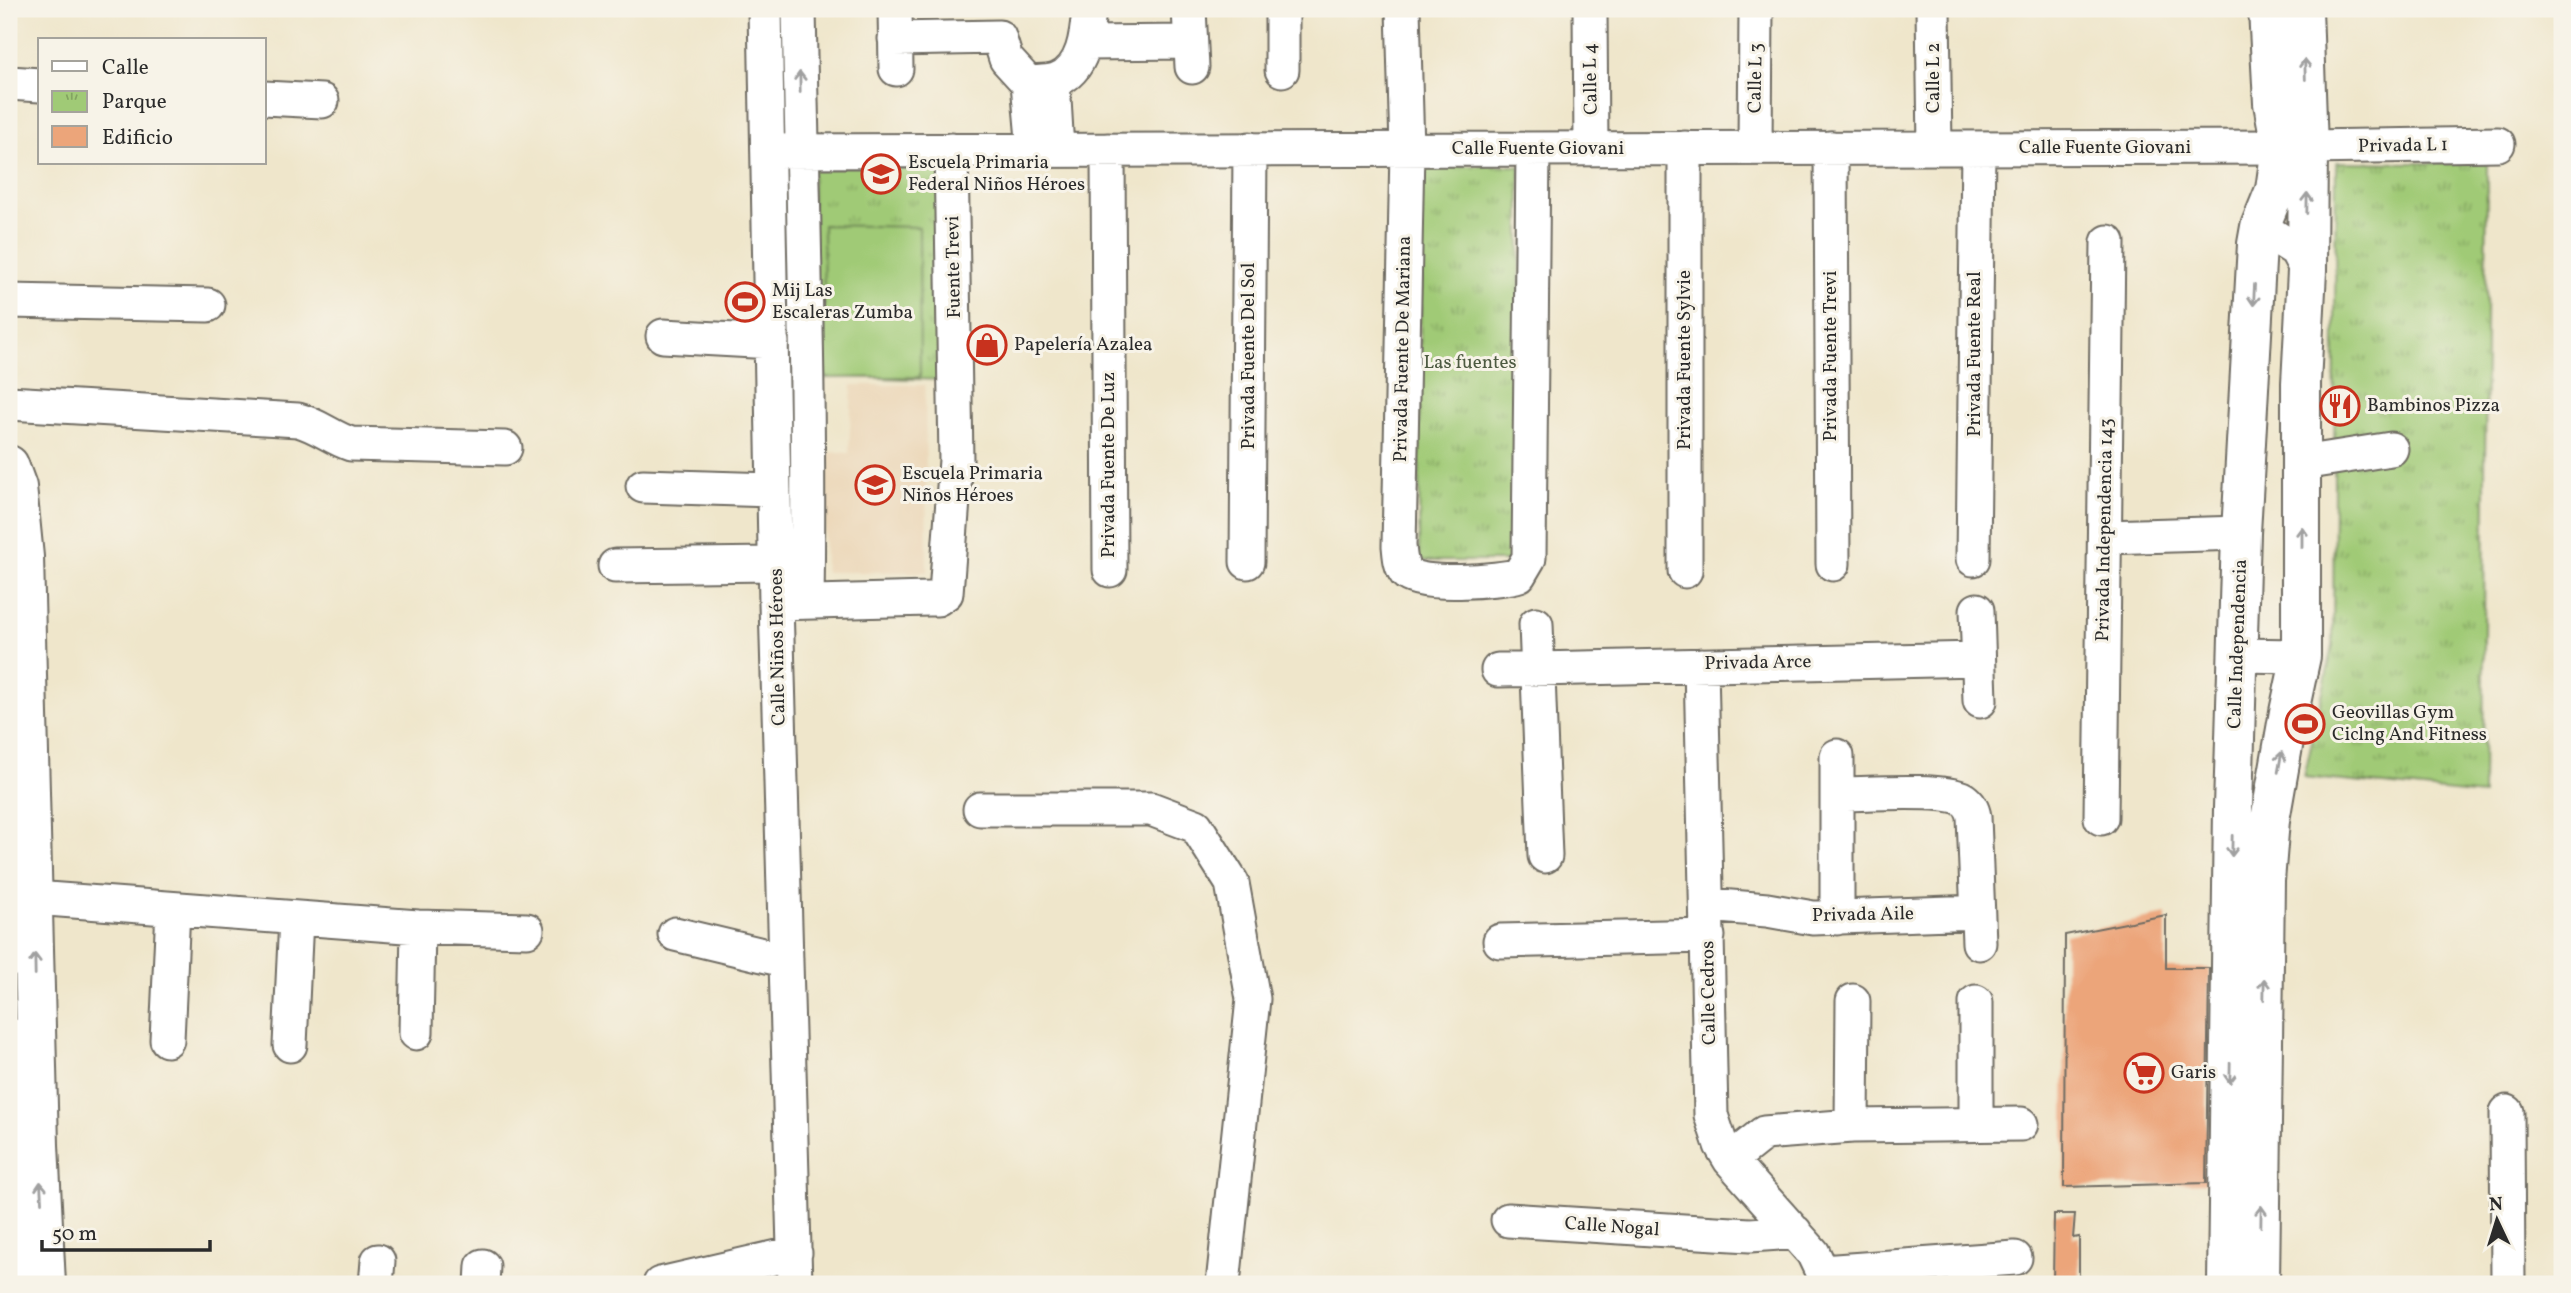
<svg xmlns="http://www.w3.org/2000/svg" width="2571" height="1293" viewBox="0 0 2571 1293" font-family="Vollkorn,serif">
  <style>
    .built { fill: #ecd8ba }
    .park { fill: url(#park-tufts); stroke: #667a50; stroke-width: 2 }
    .garden { fill: #a0ca76; stroke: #667a50; stroke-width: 2 }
    .building { fill: #eca57a }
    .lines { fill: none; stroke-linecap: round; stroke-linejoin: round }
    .minor-casing { stroke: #706c63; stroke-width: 37 }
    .major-casing { stroke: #706c63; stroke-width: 42 }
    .minor { stroke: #fff; stroke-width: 33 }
    .major { stroke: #fff; stroke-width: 38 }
    .oneway { stroke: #a0a0a0 }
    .labels { text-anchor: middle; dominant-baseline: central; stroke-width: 6; stroke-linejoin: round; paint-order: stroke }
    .street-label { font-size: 19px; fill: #2b2b2b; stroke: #f7f3e8 }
    .poi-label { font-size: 19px; fill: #2b2b2b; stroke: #f7f3e8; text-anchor: start }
    .park-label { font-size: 19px; fill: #4e5b42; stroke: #f7f3e8 }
  </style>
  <defs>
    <pattern id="park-tufts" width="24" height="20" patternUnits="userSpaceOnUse" patternTransform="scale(1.75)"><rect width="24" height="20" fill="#a0ca76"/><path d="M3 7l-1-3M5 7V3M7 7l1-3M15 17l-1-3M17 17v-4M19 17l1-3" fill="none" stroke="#83a461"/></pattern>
  </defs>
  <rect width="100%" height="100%" fill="#f7f3e8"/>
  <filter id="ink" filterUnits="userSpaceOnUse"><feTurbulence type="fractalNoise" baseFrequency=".0143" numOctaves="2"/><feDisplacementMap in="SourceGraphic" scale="14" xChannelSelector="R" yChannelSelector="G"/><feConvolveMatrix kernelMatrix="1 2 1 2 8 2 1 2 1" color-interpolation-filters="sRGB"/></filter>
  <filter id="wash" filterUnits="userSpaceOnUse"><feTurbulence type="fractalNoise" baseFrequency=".00686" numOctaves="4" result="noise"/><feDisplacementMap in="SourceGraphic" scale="28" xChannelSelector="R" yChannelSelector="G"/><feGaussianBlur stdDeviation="1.57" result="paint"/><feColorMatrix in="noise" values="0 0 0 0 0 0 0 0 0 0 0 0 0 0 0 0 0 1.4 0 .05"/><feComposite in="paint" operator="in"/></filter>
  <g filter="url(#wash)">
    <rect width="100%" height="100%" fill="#efe6cb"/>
    <path class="built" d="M852,385H925L927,572H825L824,452L849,453Z"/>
    <path class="park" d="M943,162L946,380L817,376L812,164Z
      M2336,162L2487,164L2483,795L2304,777L2333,646Z
      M1421,166H1520L1519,561H1419Z"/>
    <path class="garden" d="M823,225L919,227L920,377L825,378Z"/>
    <g id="blocks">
      <path class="building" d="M2166,915V968H2209L2206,1183L2064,1187L2065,935Z
        M2054,1214H2075L2073,1238L2079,1237V1284H2053Z"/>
    </g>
  </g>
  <g filter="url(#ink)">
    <use href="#blocks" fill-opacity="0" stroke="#706c63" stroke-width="2"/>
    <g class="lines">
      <g class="minor-casing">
        <path id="minor" d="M765,9L776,603L795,1284
          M799,9C803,206 810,404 807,602
          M895,9L896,69
          M1189,9L1192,67
          M1403,9L1407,149L1399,546C1400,555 1400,565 1406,573C1418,587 1501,581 1519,575L1529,558L1533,149
          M1590,9L1591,149
          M1933,9L1935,148
          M895,39L999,37L1006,59L1028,83L1034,150
          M1086,43L1189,42
          M1282,70V9
          M1053,81L1057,150
          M9,83L40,85
          M1028,83C1037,82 1047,83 1056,80C1084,70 1087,34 1089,9
          M264,98L322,101
          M1685,148V571
          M1755,148L1756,9
          M1831,148L1833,564
          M1108,150L1110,570
          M768,151L2308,147L2498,144
          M2260,227L2296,250L2307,271
          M9,301L208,305
          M663,336L772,342
          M9,403L298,420C318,425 332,438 351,444L505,448
          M2302,463L2391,449
          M643,486L774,490
          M2105,537L2241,533
          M1973,559L1978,148
          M1247,562L1250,149
          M615,566L776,564
          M776,603L929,599H937L946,593L956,460L951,150
          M1977,610L1980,701
          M1536,624L1545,856
          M2239,655L2301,656
          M1701,665L1711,1115L1721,1145L1730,1160L1813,1253L1822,1272V1284
          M1498,670L1978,659
          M1838,794C1864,794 1944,788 1963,799C1970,804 1973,810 1974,817L1979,943
          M980,809H1151L1196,826L1232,883L1253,999L1223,1284
          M2101,818L2108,242
          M34,898L418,927L527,930
          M1707,905L1767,910L1813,918L1977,912
          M1837,918V756
          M675,934L771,957L786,958
          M1500,941L1708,936
          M9,960H10
          M1976,1002V1124
          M416,1033L418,927
          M167,1040L173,909
          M290,1045L296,918
          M2507,1112L2508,1284
          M1852,1126L1853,1001
          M1730,1160L1764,1133L1852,1126L2021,1124
          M1508,1220L1716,1233L1750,1235L1795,1232
          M1822,1272L2015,1258
          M376,1284L378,1261
          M482,1284L483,1266
          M660,1284L795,1253"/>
      </g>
      <g class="major-casing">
        <path id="major" d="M9,465L17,487L24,557L39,1145L46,1284
          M11,1038V1099L20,1284
          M2227,1284L2233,808L2241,533L2257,244L2260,227L2275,190L2281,147L2273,103L2268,9
          M2260,1284L2265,881L2270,820L2289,712L2301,656V383L2307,271L2308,147L2303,9"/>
      </g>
      <use href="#minor" class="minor"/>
      <use href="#major" class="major"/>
    </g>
    <defs><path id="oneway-shaft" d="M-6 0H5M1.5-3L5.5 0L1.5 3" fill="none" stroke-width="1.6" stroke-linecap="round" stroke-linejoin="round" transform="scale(1.75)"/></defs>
    <g class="oneway">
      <use href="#oneway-shaft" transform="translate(2305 69) rotate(-92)"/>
      <use href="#oneway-shaft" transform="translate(800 82) rotate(-91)"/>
      <use href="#oneway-shaft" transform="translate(2307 203) rotate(-89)"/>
      <use href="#oneway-shaft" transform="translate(2254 295) rotate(93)"/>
      <use href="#oneway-shaft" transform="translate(2302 537) rotate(-90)"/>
      <use href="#oneway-shaft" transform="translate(2280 762) rotate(-80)"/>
      <use href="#oneway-shaft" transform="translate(2232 846) rotate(91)"/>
      <use href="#oneway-shaft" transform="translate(35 964) rotate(-91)"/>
      <use href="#oneway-shaft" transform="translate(2264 989) rotate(-89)"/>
      <use href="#oneway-shaft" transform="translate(2230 1073) rotate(91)"/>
      <use href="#oneway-shaft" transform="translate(41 1192) rotate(-93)"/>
      <use href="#oneway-shaft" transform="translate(2261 1216) rotate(-89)"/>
    </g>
  </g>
  <defs>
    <g id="school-ring" transform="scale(2.0125)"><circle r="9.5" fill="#f7f3e8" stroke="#c8321e" stroke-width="1.5"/><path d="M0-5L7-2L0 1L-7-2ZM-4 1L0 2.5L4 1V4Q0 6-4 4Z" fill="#c8321e"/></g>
    <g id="stadium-ring" transform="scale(2.0125)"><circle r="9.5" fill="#f7f3e8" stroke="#c8321e" stroke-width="1.5"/><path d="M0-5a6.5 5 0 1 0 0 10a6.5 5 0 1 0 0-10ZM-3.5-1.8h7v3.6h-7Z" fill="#c8321e"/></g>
    <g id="shop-ring" transform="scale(2.0125)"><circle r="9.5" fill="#f7f3e8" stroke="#c8321e" stroke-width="1.5"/><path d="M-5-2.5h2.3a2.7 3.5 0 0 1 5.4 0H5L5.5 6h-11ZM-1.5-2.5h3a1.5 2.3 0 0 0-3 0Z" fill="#c8321e"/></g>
    <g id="restaurant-ring" transform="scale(2.0125)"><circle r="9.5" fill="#f7f3e8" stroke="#c8321e" stroke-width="1.5"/><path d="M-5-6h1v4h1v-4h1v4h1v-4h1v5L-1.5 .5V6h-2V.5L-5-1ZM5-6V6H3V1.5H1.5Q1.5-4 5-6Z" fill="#c8321e"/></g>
    <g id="supermarket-ring" transform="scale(2.0125)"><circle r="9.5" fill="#f7f3e8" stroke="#c8321e" stroke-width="1.5"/><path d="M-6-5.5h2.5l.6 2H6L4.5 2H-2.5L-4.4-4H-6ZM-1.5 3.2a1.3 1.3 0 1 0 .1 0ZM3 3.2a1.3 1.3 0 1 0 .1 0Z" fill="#c8321e"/></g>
  </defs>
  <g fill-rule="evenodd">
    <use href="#school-ring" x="881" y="174"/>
    <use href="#stadium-ring" x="745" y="302"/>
    <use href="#shop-ring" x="987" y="345"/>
    <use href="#restaurant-ring" x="2340" y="406"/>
    <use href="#school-ring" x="875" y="485"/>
    <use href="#stadium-ring" x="2305" y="724"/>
    <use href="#supermarket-ring" x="2144" y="1073"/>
  </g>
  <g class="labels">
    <g class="street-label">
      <text transform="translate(1756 78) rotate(-89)">Calle L 3</text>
      <text transform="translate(1934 78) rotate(-90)">Calle L 2</text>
      <text transform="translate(1591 79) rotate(-91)">Calle L 4</text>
      <text transform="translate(2403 146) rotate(-1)">Privada L 1</text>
      <text x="2105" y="148">Calle Fuente Giovani</text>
      <text x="1538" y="149">Calle Fuente Giovani</text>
      <text transform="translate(954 267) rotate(-91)">Fuente Trevi</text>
      <text transform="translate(1403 349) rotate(-89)">Privada Fuente De Mariana</text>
      <text transform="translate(1975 354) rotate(-90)">Privada Fuente Real</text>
      <text transform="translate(1249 356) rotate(-90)">Privada Fuente Del Sol</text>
      <text transform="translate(1831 356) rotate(-90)">Privada Fuente Trevi</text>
      <text transform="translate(1685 360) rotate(-90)">Privada Fuente Sylvie</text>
      <text transform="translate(1109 465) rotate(-90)">Privada Fuente De Luz</text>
      <text transform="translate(2105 530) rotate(-89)">Privada Independencia 143</text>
      <text transform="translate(2238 644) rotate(-88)">Calle Independencia</text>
      <text transform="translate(778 647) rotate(-91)">Calle Niños Héroes</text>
      <text transform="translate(1758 663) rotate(-1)">Privada Arce</text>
      <text transform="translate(1863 915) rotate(-1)">Privada Aile</text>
      <text transform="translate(1709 993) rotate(-91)">Calle Cedros</text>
      <text transform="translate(1612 1227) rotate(4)">Calle Nogal</text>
    </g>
    <g class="poi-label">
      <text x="908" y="163">Escuela Primaria<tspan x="908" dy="22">Federal Niños Héroes</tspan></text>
      <text x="772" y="291">Mij Las<tspan x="772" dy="22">Escaleras Zumba</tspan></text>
      <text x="1014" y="345">Papelería Azalea</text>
      <text x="2367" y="406">Bambinos Pizza</text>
      <text x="902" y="474">Escuela Primaria<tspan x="902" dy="22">Niños Héroes</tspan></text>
      <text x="2332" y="713">Geovillas Gym<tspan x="2332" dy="22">Ciclng And Fitness</tspan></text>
      <text x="2171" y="1073">Garis</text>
    </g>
    <g class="park-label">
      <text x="1470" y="363">Las fuentes</text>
    </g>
  </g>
  <rect width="2571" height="1293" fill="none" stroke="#f7f3e8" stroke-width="35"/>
  <rect x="38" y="38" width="228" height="126" fill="#f7f3e8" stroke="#a5a39c" stroke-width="2"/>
  <rect x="52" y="61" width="35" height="10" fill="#ffffff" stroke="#a5a39c" stroke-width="2"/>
  <text x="102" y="74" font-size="21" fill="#2b2b2b">Calle</text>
  <rect x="52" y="91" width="35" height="21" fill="url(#park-tufts)" stroke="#a5a39c" stroke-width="2"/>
  <text x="102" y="108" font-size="21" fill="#2b2b2b">Parque</text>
  <rect x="52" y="126" width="35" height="21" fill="#eca57a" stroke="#a5a39c" stroke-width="2"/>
  <text x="102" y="144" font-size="21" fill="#2b2b2b">Edificio</text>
  <g transform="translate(2497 1220) rotate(356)" stroke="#f7f3e8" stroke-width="5" paint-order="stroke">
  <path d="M0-5L12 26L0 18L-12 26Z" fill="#2b2b2b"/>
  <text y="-10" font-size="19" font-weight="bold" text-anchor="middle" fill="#2b2b2b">N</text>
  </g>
  <path d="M42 1240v10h168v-10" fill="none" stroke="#2b2b2b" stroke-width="3.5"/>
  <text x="52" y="1240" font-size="21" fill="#2b2b2b" stroke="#f7f3e8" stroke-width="5" paint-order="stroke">50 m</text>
</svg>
